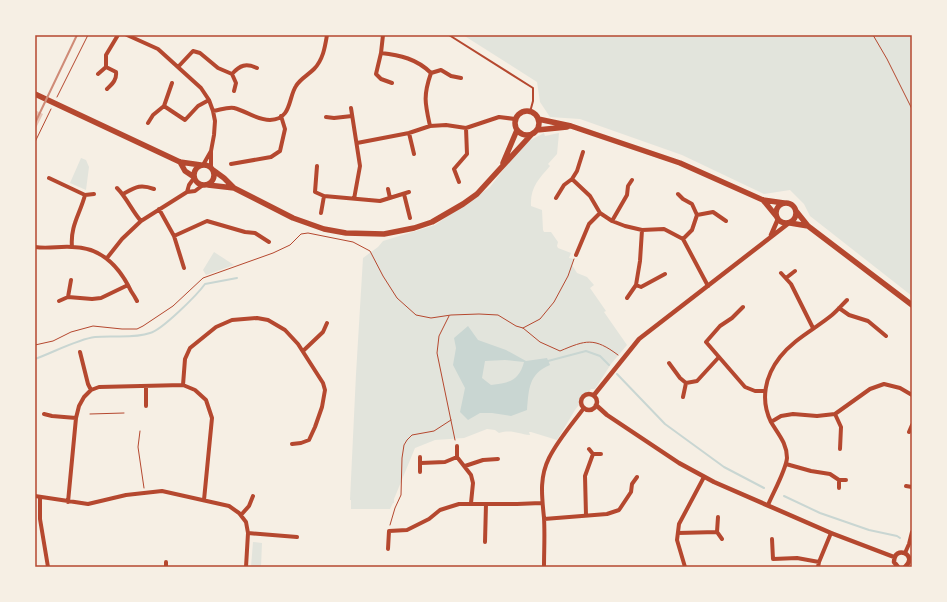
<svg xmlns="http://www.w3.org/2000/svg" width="947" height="602" viewBox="0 0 947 602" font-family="Ubuntu,sans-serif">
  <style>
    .green { fill: #e2e4dc }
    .water { fill: #c9d6d2; fill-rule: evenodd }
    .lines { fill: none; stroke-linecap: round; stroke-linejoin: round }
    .stream { stroke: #c9d6d2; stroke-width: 2 }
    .building { fill: #e6c5b7 }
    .path { stroke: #b5482f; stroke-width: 1 }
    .service { stroke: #b5482f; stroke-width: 2 }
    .minor { stroke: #b5482f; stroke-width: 4 }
    .tertiary { stroke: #b5482f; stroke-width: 4.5 }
    .secondary { stroke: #b5482f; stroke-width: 5.5 }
    .rail { stroke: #cf8b77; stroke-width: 2 }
    .neatline { fill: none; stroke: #b5482f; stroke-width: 1.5 }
  </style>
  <rect width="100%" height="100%" fill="#f6efe4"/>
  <path class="green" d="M463,35H912V296L810,216L804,204L790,190L764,194L682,155L580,119L550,117L540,102L537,82Z
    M544,133L545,136L559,133L557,154L548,164L550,166C539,179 530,187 531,206L542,210L543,230L544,232H551L558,242L557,246L558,248L571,253L569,258L574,259L572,265L577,273L587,277L594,285L590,288L606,311L604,312L627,345L611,364L595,389H591L575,410L557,440L531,432H529L530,435C518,434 512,429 499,433L495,430L487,429L464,438L435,440L415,448L394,499V503H393L390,509H351V500H350L356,374L363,258L378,247L383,241L435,225L490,187L517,152L527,142Z
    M81,158L86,160L89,167L86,190L70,183Z
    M214,252L234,265L206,275L203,270Z
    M253,542L262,543L261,567H251Z"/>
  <path class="water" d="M468,326L478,340L506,350L526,361L547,358L550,365C528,374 529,390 527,410L511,416L492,413H480L468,420L460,412L465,388L453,365L456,348L454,338ZM505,360L524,362C519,381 509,383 491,385L482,378L485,361Z"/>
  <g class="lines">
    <path class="stream" d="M35,359C52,353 78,339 95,337C113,335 133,339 150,333C162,330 197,295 205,284L237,278
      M548,361L586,351L600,356L609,365
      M617,374L665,424L724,467L764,488
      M784,496L820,513L869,530L897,536L900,538"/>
  </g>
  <path class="building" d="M35,110L43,114L35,130Z"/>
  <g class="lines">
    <path class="path" d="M873,35L887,59L912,109
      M57,97L88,35
      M35,142L51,109
      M449,316L439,336L437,353L455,440
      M523,328L540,319L554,302L568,276L574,259
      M35,345L53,341L71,332L93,326L122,329H137L143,326L173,306L203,278L273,253L290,245L301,234L308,233L353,242L370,251L383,276L397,298L416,315L431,318L451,315L479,314L498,315L516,326L523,328L540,342L560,351C586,340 594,337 618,355
      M90,414L124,413
      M140,431L138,447L144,488
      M390,525L395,508L401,495L402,458L404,445L407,440L412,435L434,431L451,420"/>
    <path class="service" d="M449,35L533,88V101L530,112"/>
    <path class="minor" d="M127,35L158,49L201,88L209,100L213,111L215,121L214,135L211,151V168
      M381,53L383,35
      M106,67V55L118,35
      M178,67L193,51L200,53L218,68L232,74L236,83L234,91
      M431,73L441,70L451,76L461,78
      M98,74L106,67L116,72C117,80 112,84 107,89
      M232,74C240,65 246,63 257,68
      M392,83L381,79L376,74L381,53C400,55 417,59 431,73C423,96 425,103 430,126
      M164,106L185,120L198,106L209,100
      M351,108L360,166L354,199
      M213,111C220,110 227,107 234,108C246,111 257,120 270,120C292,119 288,98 296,86C300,79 308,75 314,69C323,60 325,47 327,35
      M326,117L334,118L352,116
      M148,123L153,115L164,106L172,83
      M409,133L414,154
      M357,143L409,133L430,126L446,125L466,128L499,117L515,119
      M231,164L271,157L280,151L285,129L281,116
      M203,165L211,151
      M317,166L315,192L324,196L380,201L409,192
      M49,178L85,195L94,194
      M572,179L577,171L583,152
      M459,182L454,169L467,154L466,128
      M117,188C127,198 132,211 141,221
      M388,189L390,198
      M187,192L189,185L194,178
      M123,194C136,187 140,184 154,189
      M404,194L410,218
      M678,194L683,199L692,204L697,215L692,230L683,239
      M556,198L564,185L572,179L590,196L600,213L612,221L625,226L642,230L664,229L683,239L708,286
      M159,209L174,236L207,221L245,232L255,233L269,242
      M321,213L324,196
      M697,215L713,212L726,221
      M612,221L627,195L628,186L632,180
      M174,236L184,268
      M35,247C48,249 60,246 72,247C101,247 119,266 131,291C133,294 135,297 137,301
      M72,247C70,226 80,214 85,195
      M576,255L589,224L600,213
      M107,258L122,239L141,221L187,192L195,191L203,185
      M781,273L791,284L813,328
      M786,278L795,271
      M636,285L641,287L665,274
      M68,297L71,280
      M627,298L636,285L640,261L642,230
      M59,301L68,297L92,299L101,298L128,285
      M743,307L732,318L720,326L706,342L745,387L755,391H765
      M839,308L849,315L868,321L886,336
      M303,351L323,332L327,323
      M80,352L88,384L91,390
      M669,363L680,378L686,383L697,381L719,357
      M183,385L185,359L190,348L216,327L232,320L257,318L268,320L285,330L298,344L323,383L325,390L322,407L315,427L309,440L301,443L292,444
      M683,397L686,383
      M146,406V386
      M44,414L52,416L76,418
      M835,414L841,427L840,449
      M771,422L781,416L793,414L817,416L835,414L870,389L884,384L900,388L912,395
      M909,432L912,425
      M457,446V457L471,475L473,483L471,503
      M589,449L593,454
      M421,463L445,462L457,457
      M786,464L811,471L830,474L839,480H846
      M465,466L483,460L498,459
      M420,472V457
      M839,480V488
      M906,486L912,487
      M35,496L88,504L126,495L162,491L229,506L239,513L246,522L248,533L246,567
      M40,497V519L48,567
      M68,502L76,418L79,406L84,397L91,390L99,387L183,385L195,390L206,400L212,418L204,500
      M768,505C773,493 786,470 787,458C787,443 778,434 771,422C760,400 765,376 780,357C794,339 815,329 832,315C837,311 842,305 847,300
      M241,515L249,506L253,496
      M586,515L585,476L593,454H601
      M544,519L607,514L619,510L631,492L632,484L637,477
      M717,532L722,539
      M248,533L297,537
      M678,533L717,532L718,517
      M772,539L773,559L797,558L819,562
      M485,542L486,504
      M388,549L389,531L407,530L429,519L440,510L459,504H517L541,503
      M905,553L909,544L912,532
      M166,567V562
      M544,567C544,551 545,534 544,518C542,497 539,478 549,458C558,440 572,424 584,408
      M685,567L677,540L679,524L704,477
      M818,567L819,562L831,533"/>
    <path class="tertiary" d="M771,235L778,219
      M581 402a8 8 0 1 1 16 0a8 8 0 1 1-16 0Z
      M594,395L639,339L789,223
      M596,405L607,415L679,463L714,482L831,533L894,557
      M898,567L894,562C894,544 919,555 905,567"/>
    <path class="secondary" d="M35,94L180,162L201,165
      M515 123a12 12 0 1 1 24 0a12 12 0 1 1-24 0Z
      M538,119L571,126L680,163L763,200L784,203
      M537,130L567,127
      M180,162L185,171L194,177
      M503,163L517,130
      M194 175a10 10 0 1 1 20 0a10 10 0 1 1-20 0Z
      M213,170L224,178L234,188
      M208,185L234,188L293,218L324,229L346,233L384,234L414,228L432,222L463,204L477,194L531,135
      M763,200L777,217
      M776 213a10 10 0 1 1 20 0a10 10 0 1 1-20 0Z
      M796,211L808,226L912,305
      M790,223L808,226"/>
    <path class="rail" d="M35,123L77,35"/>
  </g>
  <rect width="947" height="602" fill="none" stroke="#f6efe4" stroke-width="72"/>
  <rect x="36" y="36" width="875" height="530" class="neatline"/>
</svg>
